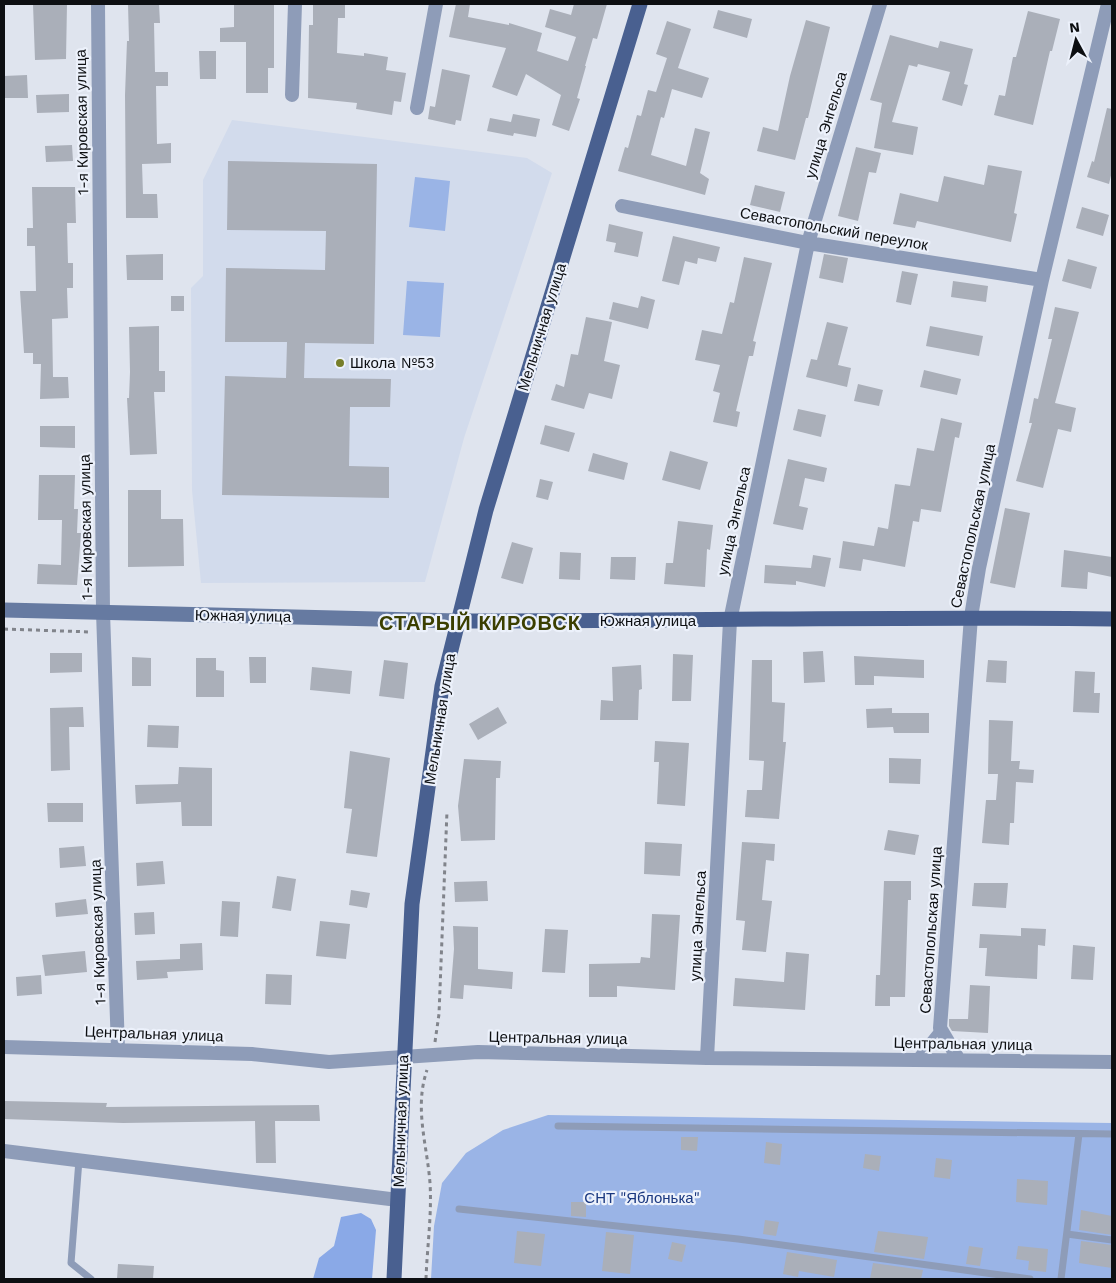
<svg xmlns="http://www.w3.org/2000/svg" width="1116" height="1283" viewBox="0 0 1116 1283" font-family="'Work Sans',sans-serif">
  <style>
    .built { fill: #d2dbec }
    .green { fill: #9ab4e6 }
    .forest { fill: #8aa9e7 }
    .building { fill: #aaafb9 }
    .lines { fill: none; stroke-linecap: round; stroke-linejoin: round }
    .path { stroke: #81848b; stroke-width: 3; stroke-dasharray: 4 4; stroke-linecap: butt }
    .lane { stroke: #8e9cb8; stroke-width: 7 }
    .street { stroke: #8e9cb8; stroke-width: 14 }
    .secondary { stroke: #667aa1; stroke-width: 15 }
    .primary { stroke: #496090; stroke-width: 15 }
    .poi-dot { fill: #777e29; stroke: #ecf1fb; stroke-width: 2 }
    .labels { text-anchor: middle; dominant-baseline: central; stroke-width: 4.5; stroke-linejoin: round; paint-order: stroke }
    .street-label { font-size: 15px; fill: #0d0f12; stroke: #ecf1fb }
    .poi-label { font-size: 15px; fill: #0d0f12; stroke: #ecf1fb; text-anchor: start }
    .park-label { font-size: 15px; fill: #19377f; stroke: #ecf1fb }
    .district-label { font-size: 20px; font-weight: bold; letter-spacing: 1px; fill: #3b3f00; stroke: #ecf1fb }
  </style>
  <rect width="100%" height="100%" fill="#dfe4ee"/>
  <path class="built" d="M232,120L527,158L552,173L464,438L425,582L201,583L192,490L191,288L203,276V180Z"/>
  <path class="green" d="M415,177L450,181L445,231L409,227Z
    M407,281L444,283L440,337L403,335Z
    M548,1115L1112,1123V1279H431L434,1226L442,1183L466,1153L503,1130Z"/>
  <path class="forest" d="M361,1213L371,1219L376,1230L372,1279H313L319,1258L334,1246L341,1217Z"/>
  <path class="building" d="M33,4H67L66,59L35,60Z
    M128,4H159L160,23H154L155,72H168V86H156L157,144L171,143V163L142,164L143,194H157L158,218H126L125,95L127,41H129Z
    M234,4H274V68H268V93H246V42H220V28L234,27Z
    M313,4H345V18H338L337,53L364,56V53L388,57L386,70L406,73L401,102L394,101L392,115L356,109L357,103L308,98L309,25H313Z
    M456,4H470L468,17L509,25V23L542,33L537,51L568,61L576,37L545,27L550,9L571,15L574,4H607L597,39L593,38L585,66H586L577,98L580,99L569,131L552,125L561,95L526,74L517,96L492,87L506,48L449,37Z
    M718,10L752,19L747,38L713,28Z
    M1028,11L1060,19L1052,51H1050L1033,125L994,115L999,95L1005,96L1013,57H1016Z
    M806,20L830,27L808,118H806L795,160L757,151L763,127L778,131L790,76Z
    M667,21L691,29L678,68L709,78L702,98L672,89L664,118L661,117L651,155L686,166L695,128L710,132L700,173L709,179L705,195L618,171L625,147L628,148L637,115L641,116L648,90L656,92L667,58L656,54Z
    M890,35L938,48L940,41L973,49L964,84L968,85L962,106L942,100L950,72L918,64L917,67L909,65L892,122L918,127L913,155L874,148L882,103L870,100Z
    M199,51H216V79H200Z
    M442,69L470,75L461,121L456,120L455,125L428,119L430,106L435,107Z
    M27,75L28,98H4V76Z
    M69,94V112L37,113L36,95Z
    M1107,108L1112,109V171L1109,184L1087,177L1092,161L1094,162Z
    M513,114L540,119L536,137L514,133L513,136L487,131L490,118L511,122Z
    M72,145L73,161L46,162L45,146Z
    M856,147L881,153L876,173L869,172L858,221L838,216Z
    M228,161L377,164L374,344L305,343L304,378L391,379L390,407H350L349,466L389,467V498L222,495L225,376L286,378L287,342H225L226,268L325,270L326,231L227,230Z
    M988,165L1022,171L1014,213L1017,214L1011,242L917,221L915,228L893,224L900,193L938,202L944,176L984,185Z
    M755,185L785,192L780,212L750,205Z
    M32,187H75L76,223H67L68,263H73V288H67L68,318L52,319L53,377H68L69,398L40,399L41,364H33V353H24L20,291H36L35,246H27V228H33Z
    M1082,207L1109,215L1103,236L1076,228Z
    M609,224L643,232L638,257L614,252L616,243L606,241Z
    M673,236L720,247L716,262L698,258L697,264L685,261L679,285L662,281Z
    M163,254V280H127L126,255Z
    M824,254L848,258L843,283L819,278Z
    M744,257L772,263L753,341L756,342L753,356H749L736,411L740,412L737,427L713,422L720,393L713,391L720,365L695,360L702,330L722,334L730,302L734,303Z
    M1068,259L1097,267L1091,289L1062,281Z
    M902,271L918,274L911,305L896,302Z
    M953,281L988,286L986,302L951,297Z
    M171,296H184V311H171Z
    M641,296L655,300L648,329L609,319L613,302L638,308Z
    M1055,307L1079,312L1055,403L1076,408L1071,432L1058,429L1043,488L1016,481L1032,423H1029L1034,398L1038,399L1052,339H1048Z
    M586,317L612,322L604,361L620,365L612,399L589,393L584,409L551,400L556,384L564,387L571,354L578,355Z
    M827,322L848,327L838,365L851,368L847,387L806,377L811,359L817,360Z
    M159,326V371H165V392H154L157,454L130,455L127,398H129L130,372L129,327Z
    M930,326L983,336L979,356L926,346Z
    M924,370L961,379L957,395L920,387Z
    M858,384L883,390L879,406L854,401Z
    M798,409L826,415L821,437L793,430Z
    M941,418L962,423L959,438L955,437L941,512L921,509L919,522L913,521L905,567L863,559L861,571L839,568L843,541L874,546L878,527L888,529L895,484L910,486L917,448L934,451Z
    M545,425L575,433L569,452L540,444Z
    M40,426H75V448L40,447Z
    M670,451L708,462L700,490L662,480Z
    M593,453L628,463L624,480L588,471Z
    M788,459L827,468L824,482L805,478L799,506L808,508L803,530L773,524Z
    M39,475H75L74,509H78L77,533H81L77,585L37,584L38,564L61,565L62,520H38Z
    M540,479L553,482L548,500L536,497Z
    M128,490H161V519H183L184,566L128,567Z
    M1005,508L1030,513L1015,588L990,583Z
    M678,521L713,525L710,550L707,549L705,587L664,584L666,563H673Z
    M512,542L533,548L523,584L501,578Z
    M1064,550L1112,557V577L1088,572L1087,589L1061,587Z
    M560,552L581,553L580,580L559,579Z
    M813,555L831,558L825,587L796,581V585L764,583L765,565L811,568Z
    M611,557H636L635,580L610,579Z
    M823,651L825,682L804,683L803,652Z
    M50,653H82V672L50,673Z
    M673,654L693,655L691,701H672Z
    M854,656L924,660V678L874,676V685H855Z
    M132,657L151,658V686H132Z
    M249,657H266V683H250Z
    M196,658H216V670L224,671V697H196Z
    M384,660L408,663L404,699L379,696Z
    M752,660H772V702L785,703L783,742H786L779,819L745,817L747,790H762L764,761L749,760Z
    M988,660L1007,661L1006,683L986,682Z
    M641,665L642,689L639,690L638,720H600L601,700L613,701L612,667Z
    M312,667L352,671L350,694L310,690Z
    M1075,671L1095,672L1094,693H1100L1099,713L1073,712Z
    M83,707L84,727H69L70,770L51,771L50,708Z
    M498,707L507,723L478,740L469,724Z
    M892,708V713H929V733H894L893,727L867,728L866,709Z
    M989,720L1013,721L1011,761H1020L1019,769L1034,770L1033,783L1016,782L1014,823H1010L1009,845L982,843L986,800H996L998,774H988Z
    M148,725L179,726L178,748L147,747Z
    M655,741L689,743L685,806L657,804L659,762H654Z
    M350,751L390,758L377,857L346,853L352,809L344,808Z
    M889,758L921,759L920,784L889,783Z
    M464,759L501,761L500,778H496L495,840L461,841L458,806Z
    M179,767L212,768V826H182L181,802L136,804L135,785L178,784Z
    M47,803H83V822H48Z
    M888,830L919,835L915,855L884,850Z
    M645,842L682,844L680,876L644,874Z
    M742,842L775,844L774,861L766,860L762,900L772,901L766,952L742,950L745,921L736,920Z
    M84,846L86,866L60,868L59,848Z
    M163,861L165,884L137,886L136,863Z
    M277,876L296,879L291,911L272,908Z
    M487,881L488,901L455,902L454,882Z
    M884,881H911V900H908L905,997H890V1006H875L876,975H880Z
    M974,883H1008L1006,908L972,906Z
    M351,890L370,893L367,908L349,905Z
    M86,899L88,914L56,917L55,903Z
    M222,901L240,902L238,937L220,936Z
    M154,912L155,934L135,935L134,913Z
    M652,914L680,915L675,990L617,986V997H589V964L640,963L641,957L650,958Z
    M320,921L350,924L346,959L316,956Z
    M453,926L478,927V969L513,972L512,989L464,985L463,999L450,998L454,949Z
    M1021,928L1046,929L1045,946L1038,945L1037,979L985,976L987,948H979L980,934L1021,936Z
    M545,929L568,930L565,973L542,972Z
    M202,943L203,970L167,972L168,978L137,980L136,961L180,959V944Z
    M1073,945L1095,947L1093,980L1071,979Z
    M85,951L87,972L45,976L42,955Z
    M786,952L809,954L805,1010L733,1006L735,978L784,982Z
    M266,974L292,975L291,1005L265,1004Z
    M41,975L42,994L17,996L16,977Z
    M970,985L990,986L988,1033L952,1031L949,1026V1019H968Z
    M4,1101L107,1103L106,1107L319,1105L320,1121H275L276,1163H256L255,1121L123,1123L4,1119Z
    M681,1137H698L697,1151L681,1150Z
    M766,1142L782,1144L780,1165L764,1163Z
    M865,1154L881,1156L879,1171L863,1168Z
    M936,1158L952,1160L950,1179L934,1177Z
    M1017,1179L1048,1181L1047,1205L1016,1202Z
    M571,1202H586V1217L571,1216Z
    M1081,1210L1112,1216V1235L1079,1230Z
    M765,1220L779,1222L776,1236L763,1234Z
    M517,1231L545,1234L541,1266L514,1263Z
    M878,1231L928,1237L924,1259L874,1252Z
    M606,1232L634,1235L630,1274L602,1271Z
    M1081,1241L1112,1245V1268L1079,1263Z
    M672,1242L686,1245L682,1262L668,1259Z
    M969,1246L983,1248L980,1266L966,1264Z
    M1018,1246L1048,1249L1046,1272L1028,1270L1029,1261L1016,1259Z
    M787,1252L837,1260L834,1277L799,1271L798,1277L783,1274Z
    M873,1263L923,1270L921,1279H870Z
    M118,1264L154,1266L153,1279H117Z"/>
  <g class="lines">
    <path class="path" d="M4,629L91,632
      M435,1042L439,1014L447,811
      M426,1279C427,1248 432,1215 430,1183C427,1144 414,1108 427,1070"/>
    <path class="lane" d="M915,1059L940,1028
      M558,1126L1112,1134
      M79,1160L71,1263L91,1279
      M459,1209L738,1239L1030,1279
      M1067,1234L1112,1240
      M1061,1279L1079,1134"/>
    <path class="street" d="M98,4L103,612L118,1049
      M292,95L295,4
      M417,108L436,4
      M622,206L808,243L1042,280
      M4,1047L252,1054L329,1062L478,1052L707,1058L1112,1062
      M707,1058L730,621L808,243L880,4
      M959,1060L940,1028L971,617L979,568L1042,280L1108,4
      M4,1151L398,1200"/>
    <path class="secondary" d="M4,610L458,621"/>
    <path class="primary" d="M458,621C676,621 894,616 1112,619
      M394,1279L412,904L442,686L486,510L640,4"/>
  </g>
  <circle class="poi-dot" cx="340" cy="363" r="5"/>
  <g class="labels">
    <g class="street-label">
      <text transform="translate(82 122) rotate(-91)">1-я Кировская улица</text>
      <text transform="translate(826 125) rotate(-73)">улица Энгельса</text>
      <text transform="translate(834 229) rotate(10)">Севастопольский переулок</text>
      <text transform="translate(542 327) rotate(-73)">Мельничная улица</text>
      <text transform="translate(734 521) rotate(-78)">улица Энгельса</text>
      <text transform="translate(973 526) rotate(-78)">Севастопольская улица</text>
      <text transform="translate(86 527) rotate(-91)">1-я Кировская улица</text>
      <text transform="translate(243 616) rotate(1)">Южная улица</text>
      <text x="648" y="621">Южная улица</text>
      <text transform="translate(440 719) rotate(-81)">Мельничная улица</text>
      <text transform="translate(698 926) rotate(-87)">улица Энгельса</text>
      <text transform="translate(931 930) rotate(-86)">Севастопольская улица</text>
      <text transform="translate(98 932) rotate(-92)">1-я Кировская улица</text>
      <text transform="translate(154 1034) rotate(2)">Центральная улица</text>
      <text transform="translate(558 1038) rotate(1)">Центральная улица</text>
      <text transform="translate(963 1044) rotate(1)">Центральная улица</text>
      <text transform="translate(401 1121) rotate(-88)">Мельничная улица</text>
    </g>
    <g class="poi-label">
      <text x="350" y="363">Школа №53</text>
    </g>
    <g class="park-label">
      <text x="642" y="1198">СНТ "Яблонька"</text>
    </g>
    <g class="district-label">
      <text x="480" y="623">СТАРЫЙ КИРОВСК</text>
    </g>
  </g>
  <rect width="1116" height="1283" fill="none" stroke="#0d0f12" stroke-width="10"/>
  <g transform="translate(1076 40) rotate(353)" stroke="#ecf1fb" stroke-width="4" paint-order="stroke">
  <path d="M0-4L9 19L0 12L-9 19Z" fill="#0d0f12"/>
  <text y="-8" font-size="14" font-weight="bold" text-anchor="middle" fill="#0d0f12">N</text>
  </g>
</svg>
